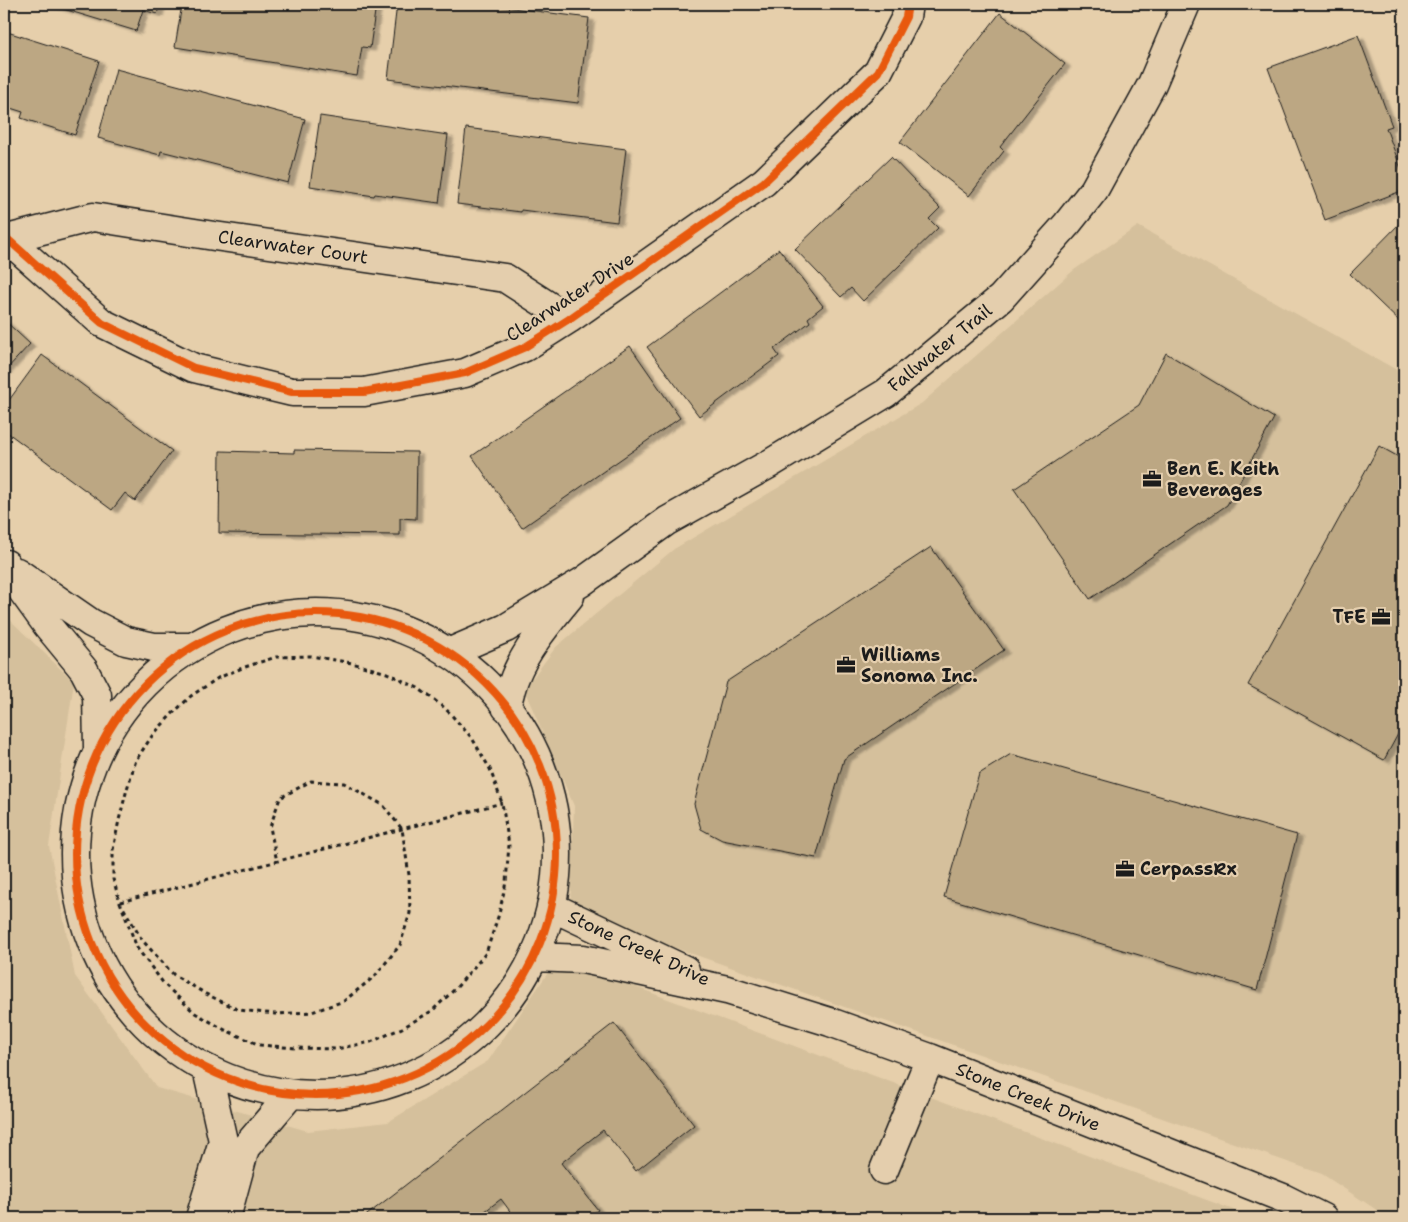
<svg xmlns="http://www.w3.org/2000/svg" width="1408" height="1222" viewBox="0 0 1408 1222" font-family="'Shantell Sans',sans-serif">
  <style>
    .built { fill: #d5c09c }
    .building { fill: #bca783; stroke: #1c1c1c; filter: url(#shadow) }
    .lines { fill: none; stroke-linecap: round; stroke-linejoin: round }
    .minor-casing { stroke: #1c1c1c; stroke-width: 31 }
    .path { stroke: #1c1c1c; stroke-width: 3; stroke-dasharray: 4 4; stroke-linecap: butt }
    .minor { stroke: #e4cead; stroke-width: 28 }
    .cycleway-casing { stroke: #e4cead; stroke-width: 11 }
    .cycleway { stroke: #e8590c; stroke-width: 8 }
    .labels { text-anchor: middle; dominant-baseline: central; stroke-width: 4.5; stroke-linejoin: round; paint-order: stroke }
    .street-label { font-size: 18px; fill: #1c1c1c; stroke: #e4cead }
    .poi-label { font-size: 18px; font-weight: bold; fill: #1c1c1c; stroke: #e4cead; text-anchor: start }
  </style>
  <defs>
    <filter id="shadow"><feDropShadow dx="5.5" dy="3" stdDeviation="1" flood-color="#0004"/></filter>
  </defs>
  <rect width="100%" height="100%" fill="#e6cfab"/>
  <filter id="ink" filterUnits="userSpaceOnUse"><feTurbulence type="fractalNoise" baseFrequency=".02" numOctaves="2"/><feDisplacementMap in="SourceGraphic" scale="10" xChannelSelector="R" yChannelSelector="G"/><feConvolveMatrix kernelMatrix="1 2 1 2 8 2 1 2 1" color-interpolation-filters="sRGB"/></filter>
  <g filter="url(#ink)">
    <path class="built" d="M1138,226L1404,374V1218H1389L1322,1174L570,911L574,806L524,689L556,647L674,549L922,403L1074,270Z
      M4,614L74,682L49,846L75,976L157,1088L308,1131L388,1122L488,1061L558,958L1255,1218H4Z"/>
    <path class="building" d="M47,4H160L157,14L143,10L136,31Z
      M182,4H376L370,48L362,47L357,76L175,47Z
      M397,4H482L589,18L578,103L388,79Z
      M1000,13L1065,64L1000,147L1004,151L969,196L900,142Z
      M4,31L99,61L75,135L21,118L23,112L4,106Z
      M1358,35L1392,126L1386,128L1404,177V190L1325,220L1268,68Z
      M116,69L305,119L288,183L161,151L160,155L98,138Z
      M320,116L448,135L439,203L375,194L374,196L310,186Z
      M466,128L626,149L617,222L521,210V212L457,204Z
      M891,157L940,208L929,219L938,228L863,301L851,288L841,297L795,249Z
      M1404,219V326L1350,274Z
      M779,249L823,306L808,318L810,322L774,349L779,356L699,416L647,347Z
      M4,320L30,344L4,372Z
      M630,346L680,418L522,528L472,456Z
      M1166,353L1274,418L1227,505L1090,599L1014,489L1139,405Z
      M42,355L172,451L135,501L125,493L112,510L4,430V407Z
      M1379,446L1404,460V723L1384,760L1248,685Z
      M294,450L417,452L416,519L400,518V535L219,533L220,451L294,453Z
      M931,547L1004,650L844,759L816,858L722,840L701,829L694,804L726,682Z
      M1011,754L1297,835L1257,990L944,897L979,774Z
      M614,1023L694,1125L636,1171L603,1130L561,1163L598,1210L587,1218H515L501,1199L476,1218H363Z"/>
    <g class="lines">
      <g class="minor-casing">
        <path id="minor" d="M4,236L102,323L194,368L292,392H364L465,373L525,347L569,319L764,182L878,72L906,17L908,4
          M7,239L93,217L214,236L505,278L569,319
          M6,564L21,589L47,625L84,670L97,695L98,748
          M17,572L91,623L126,641L154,647H189
          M75 854a241 241 0 1 1 482 0a241 241 0 1 1-482 0Z
          M448,653L506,628L582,582L667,521L771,463L886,393L1001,298L1067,224L1094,190L1152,84L1186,4
          M506,707C509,697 511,687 515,677C527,647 550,621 570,596
          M552,907L685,970
          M534,957L583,959L727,990L830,1022L930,1058L1283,1198L1323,1218
          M884,1170L930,1058
          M200,1218L223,1141L207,1069
          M226,1218L245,1148L291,1094"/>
      </g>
      <path class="path" d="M120,902L137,948L164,984L195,1013L225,1030L260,1045L296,1048L336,1049L371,1042L402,1028L432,1011L456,988L486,953L499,914L506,882L509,845L502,803L490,769L472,738L445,708L418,688L387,673L352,663L311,656L276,657L245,667L218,678L191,696L171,715L152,736L136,760L127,789L119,820L113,850V879L120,902L142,940L174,975L206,994L239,1010L275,1014L312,1012L344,1001L375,976L400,945L410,913L409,875L402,829L383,805L344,783L311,781L280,798L270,827L277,862
        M120,902L502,803"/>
      <use href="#minor" class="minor"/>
      <g class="cycleway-casing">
        <path id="cycleway" d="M4,236L102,323L194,368L292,392H364L465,373L525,347L569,319L764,182L878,72L906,17L908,4
          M75 854a241 241 0 1 1 482 0a241 241 0 1 1-482 0Z"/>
      </g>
      <use href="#cycleway" class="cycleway"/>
    </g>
  </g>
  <defs>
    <g id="office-bare" transform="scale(1.5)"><path d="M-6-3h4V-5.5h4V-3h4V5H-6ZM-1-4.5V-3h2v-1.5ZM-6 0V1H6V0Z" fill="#1c1c1c" stroke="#e4cead" stroke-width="2.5" paint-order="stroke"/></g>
  </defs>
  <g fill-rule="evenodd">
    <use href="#office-bare" x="1152" y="479"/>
    <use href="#office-bare" x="1381" y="617"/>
    <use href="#office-bare" x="846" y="665"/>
    <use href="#office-bare" x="1125" y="869"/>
  </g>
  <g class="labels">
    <g class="street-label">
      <text transform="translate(293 247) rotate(8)">Clearwater Court</text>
      <text transform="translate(570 297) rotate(-33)">Clearwater Drive</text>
      <text transform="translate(940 348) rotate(-39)">Fallwater Trail</text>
      <text transform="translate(639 948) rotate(25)">Stone Creek Drive</text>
      <text transform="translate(1028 1097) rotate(22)">Stone Creek Drive</text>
    </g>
    <g class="poi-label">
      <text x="1167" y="469">Ben E. Keith<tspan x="1167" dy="21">Beverages</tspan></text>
      <text x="1366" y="617" text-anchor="end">TFE</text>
      <text x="861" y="655">Williams<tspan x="861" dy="21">Sonoma Inc.</tspan></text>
      <text x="1140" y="869">CerpassRx</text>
    </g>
  </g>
  <rect width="1408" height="1222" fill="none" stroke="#e4cead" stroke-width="20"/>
  <rect x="10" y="10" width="1388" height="1202" fill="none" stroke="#1c1c1c" stroke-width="2" filter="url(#ink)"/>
</svg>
